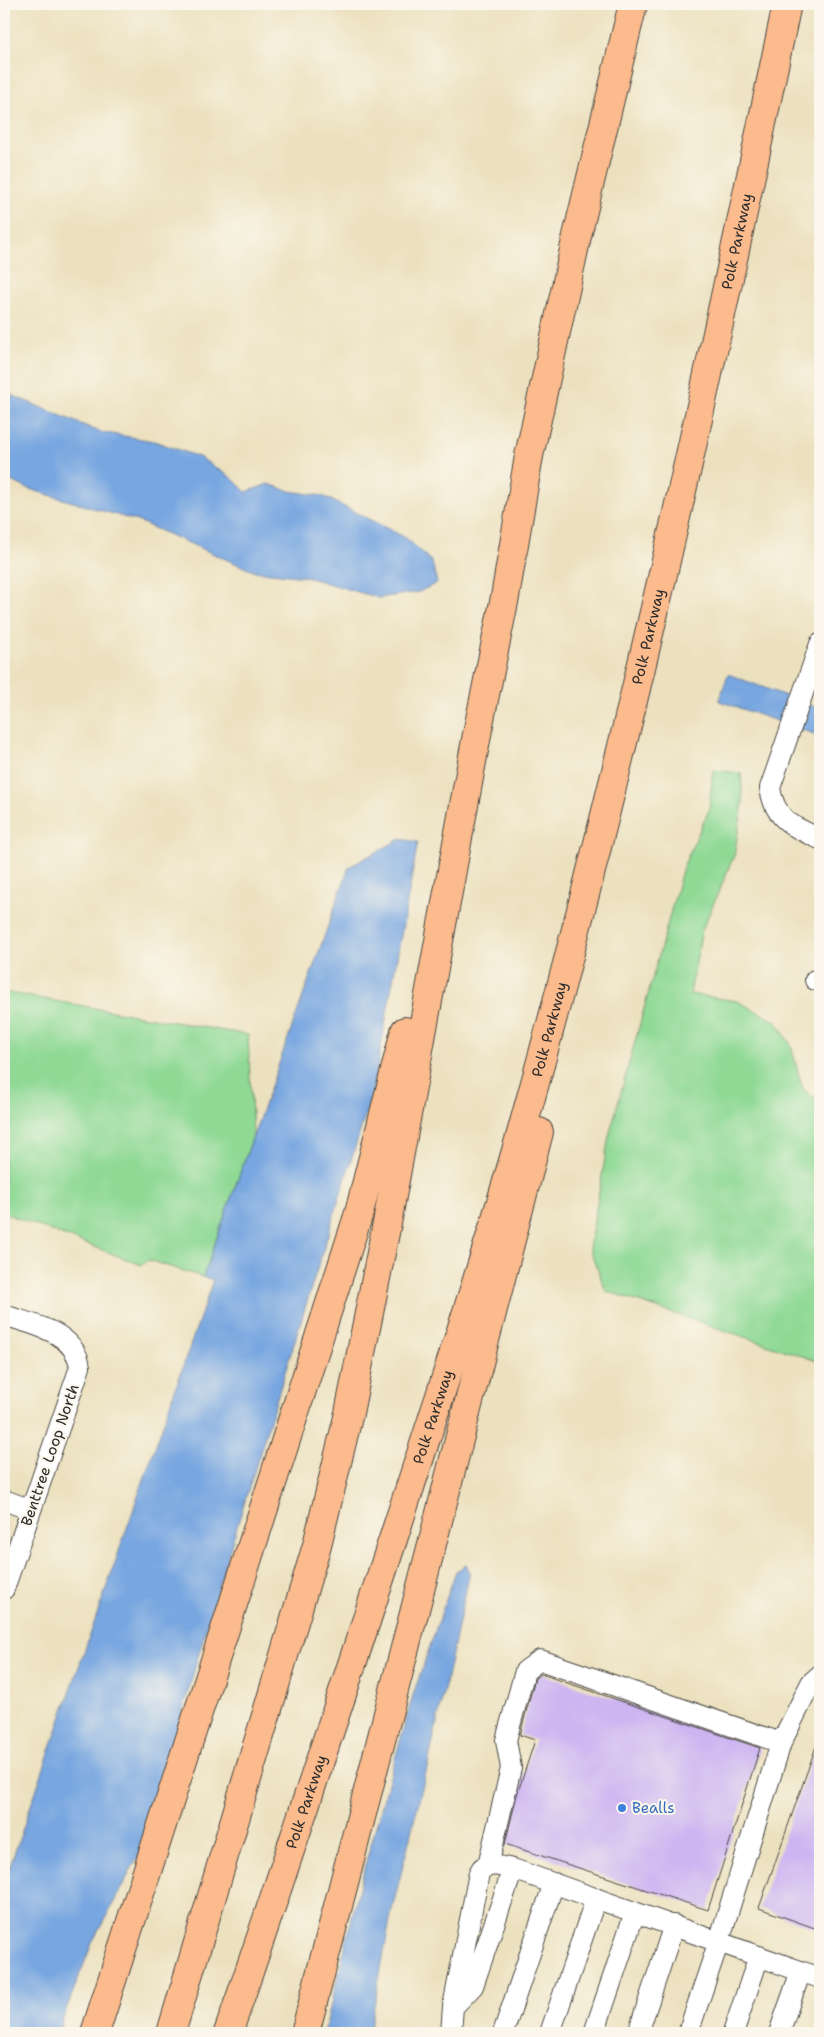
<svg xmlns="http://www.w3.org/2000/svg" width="824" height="2037" viewBox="0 0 824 2037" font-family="'Shantell Sans',sans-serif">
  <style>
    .green { fill: #8fd995; stroke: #5d8260 }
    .water { fill: #77a6e0; stroke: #516886 }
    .building { fill: #cdb5f1 }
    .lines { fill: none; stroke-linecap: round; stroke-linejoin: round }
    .minor-casing { stroke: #484641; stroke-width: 22 }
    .highway-casing { stroke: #484641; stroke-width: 30 }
    .minor { stroke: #fff; stroke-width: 20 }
    .highway { stroke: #fbbb8d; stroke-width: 28 }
    .shop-dot { fill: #3f7fe0; stroke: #fbf7ec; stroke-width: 2 }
    .labels { text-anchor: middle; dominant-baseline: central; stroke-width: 4; stroke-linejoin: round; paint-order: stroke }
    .street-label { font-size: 15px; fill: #2b2b2b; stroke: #fbf7ec }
    .shop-label { font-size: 15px; fill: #366cbe; stroke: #fbf7ec; text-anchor: start }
  </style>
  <rect width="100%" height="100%" fill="#fbf7ec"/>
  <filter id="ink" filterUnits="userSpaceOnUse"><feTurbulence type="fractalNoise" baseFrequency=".02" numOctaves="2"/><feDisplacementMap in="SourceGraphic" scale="10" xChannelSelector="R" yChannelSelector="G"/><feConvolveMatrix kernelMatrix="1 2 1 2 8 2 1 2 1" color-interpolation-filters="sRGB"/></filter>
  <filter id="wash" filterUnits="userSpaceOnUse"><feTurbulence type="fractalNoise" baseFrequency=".0096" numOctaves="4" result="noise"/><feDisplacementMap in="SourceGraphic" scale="20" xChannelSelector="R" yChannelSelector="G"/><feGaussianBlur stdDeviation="1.12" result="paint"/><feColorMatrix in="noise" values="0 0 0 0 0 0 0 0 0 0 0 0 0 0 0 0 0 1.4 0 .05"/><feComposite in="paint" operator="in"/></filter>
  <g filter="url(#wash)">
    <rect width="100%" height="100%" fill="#ece1bf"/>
    <path class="green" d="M713,770L741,773L743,803L734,856L702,930L690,994L737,1001L777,1022L791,1045L802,1087L811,1096L820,1098V1362L606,1291L589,1248L609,1136L683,867L709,810Z
      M4,992L248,1035L253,1136L203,1277L148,1260L142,1265L4,1213Z"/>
    <path class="water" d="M4,392L100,432L154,441L199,457L232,478L246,492L268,484L290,491L323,496L406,538L432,562L437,583L419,592L379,598L306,577L253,571L140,522L29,489L4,478Z
      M728,674L820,709V736L719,701Z
      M400,839L418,842L373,1090L215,1597L145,1844L93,1941L57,2033H4V1883L213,1280L203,1277L349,867Z
      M466,1565L470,1572L428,1764L392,1910L369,2033H324L365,1865L413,1695L456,1571Z"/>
    <g id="blocks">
      <path class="building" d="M541,1674L760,1748L708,1910L505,1844L517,1795L535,1740L520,1735L535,1678Z
        M819,1738L820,1739V1930L759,1908Z"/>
    </g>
  </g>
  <g filter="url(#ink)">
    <use href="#blocks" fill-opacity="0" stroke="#484641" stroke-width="1"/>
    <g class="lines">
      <g class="minor-casing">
        <path id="minor" d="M820,644L770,788C775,820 792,826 820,839
          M815,980L820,981
          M4,1315C33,1325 75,1331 80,1367L4,1589
          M4,1500L31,1510
          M781,1743L811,1683L820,1675
          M488,1866L511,1768L506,1740L525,1671L540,1660L781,1743L719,1941L688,2033
          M453,2007L473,1986L513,1869
          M451,2033L453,2007L479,1873L482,1868L494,1865L513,1869L820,1978
          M503,2033L554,1883
          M550,2033L596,1898
          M594,2033L635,1912
          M638,2033L674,1925
          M733,2033L759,1956
          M779,2033L801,1971"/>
      </g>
      <g class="highway-casing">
        <g id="highway">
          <path d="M95,2033L359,1213L405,1031"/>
          <path d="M171,2033L317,1545L349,1413L388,1218L478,729L505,597L529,456L577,236L633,4"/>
          <path id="s1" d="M228,2033C287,1863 343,1692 399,1521C441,1393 483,1266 520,1137C625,763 708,384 787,4"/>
          <path d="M305,2033L539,1132"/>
        </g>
      </g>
      <use href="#minor" class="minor"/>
      <use href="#highway" class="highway"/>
    </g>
  </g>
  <circle class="shop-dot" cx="622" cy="1808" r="5"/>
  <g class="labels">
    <g class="street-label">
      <text stroke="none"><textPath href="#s1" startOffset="1864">Polk Parkway</textPath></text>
      <text stroke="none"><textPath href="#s1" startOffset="1459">Polk Parkway</textPath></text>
      <text stroke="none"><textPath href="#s1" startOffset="1054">Polk Parkway</textPath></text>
      <text stroke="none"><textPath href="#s1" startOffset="649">Polk Parkway</textPath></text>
      <text transform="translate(50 1455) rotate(-71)">Benttree Loop North</text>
      <text stroke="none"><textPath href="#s1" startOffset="244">Polk Parkway</textPath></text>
    </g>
    <g class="shop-label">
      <text x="632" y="1808">Bealls</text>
    </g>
  </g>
  <rect width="824" height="2037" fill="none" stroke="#fbf7ec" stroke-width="20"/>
</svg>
